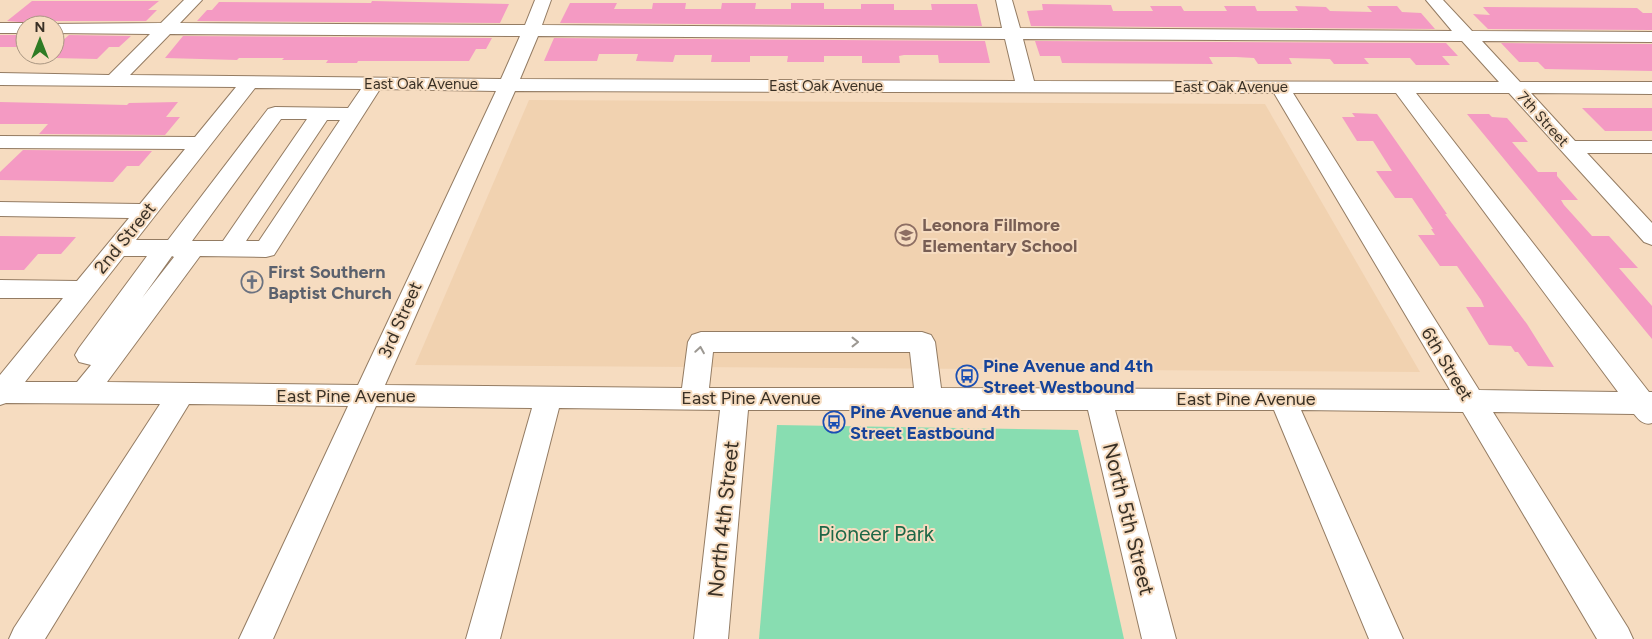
<svg xmlns="http://www.w3.org/2000/svg" width="1652" height="639" viewBox="0 0 1652 639" font-family="Figtree,sans-serif">
  <style>
    .built { fill: #f1d2b0 }
    .green { fill: #88ddb1 }
    .building { fill: #f49ac3 }
    .lines { fill: none; stroke-linecap: round; stroke-linejoin: round }
    .minor-casing { stroke: #947c63; stroke-width: 2 }
    .minor { fill: #fff; fill-rule: evenodd }
    .oneway { stroke: #9c9892 }
    .labels { text-anchor: middle; dominant-baseline: central; stroke-width: 4; stroke-linejoin: round; paint-order: stroke }
    .far-street-label { font-size: 15px; fill: #393025; stroke: #f6dcc0 }
    .education-label { font-size: 18px; font-weight: bold; fill: #785e54; stroke: #f6dcc0; text-anchor: start }
    .street-label { font-size: 18px; fill: #393025; stroke: #f6dcc0 }
    .worship-label { font-size: 18px; font-weight: bold; fill: #5b616d; stroke: #f6dcc0; text-anchor: start }
    .transit-label { font-size: 18px; font-weight: bold; fill: #164399; stroke: #f6dcc0; text-anchor: start }
    .near-street-label { font-size: 21px; fill: #393025; stroke: #f6dcc0 }
    .near-park-label { font-size: 21px; fill: #1d6747; stroke: #f6dcc0 }
  </style>
  <rect width="100%" height="100%" fill="#f6dcc0"/>
  <path class="built" d="M529,100L1265,104L1420,372L415,365Z"/>
  <path class="green" d="M777,425L1078,430L1124,639H759Z"/>
  <path class="building" d="M32,1H159L148,10H157L146,21H34L32,23L7,21Z
    M372,1L509,4L500,23L197,21L207,10H212L219,2L371,3Z
    M570,3H617L614,9H652L653,3H686L685,9H721L722,3H756L755,9H791V3H824V9H861V4H894V10H932L931,4H977L982,26L560,23Z
    M1042,4L1111,5L1113,11H1153L1150,6H1181L1184,11H1227L1224,6H1255L1257,11H1298L1295,6L1326,7L1330,11L1372,12L1367,6H1397L1402,12L1421,13L1435,29L1031,26L1027,11L1043,10Z
    M1483,7L1637,8L1643,13H1652V30L1488,29L1473,14L1490,15Z
    M0,35H25V47H0Z
    M69,35L131,36L119,47H109L97,59L55,58V47Z
    M183,36L492,38L486,49H476L469,61H358L357,63H326L328,60H282L284,58H239L237,60L165,58Z
    M554,38L985,41L990,63H939L938,55H904L899,56L900,63H862V56H824V62H787L788,56H750V62H711L712,55H675L673,62L636,61L638,54H599L597,61H544Z
    M1035,41L1446,43L1458,56H1442L1450,65H1416L1410,58H1364L1369,64H1334L1330,59L1289,58L1292,64H1258L1254,58L1236,57H1209L1213,64L1062,63L1060,56H1040Z
    M1501,43L1652,44V71L1545,69L1538,62H1519Z
    M0,102L127,105L129,103L178,102L166,117H180L165,135L39,134L48,124H0Z
    M1582,108H1652V131H1605Z
    M1352,113L1377,114L1447,214H1445L1527,324L1554,367L1528,366L1518,352H1515L1511,346L1489,345L1466,307H1484L1481,300L1457,266H1440L1418,235H1435L1431,229H1433L1412,198H1395L1376,171H1392L1373,141H1357L1342,117H1355Z
    M1467,114H1489L1492,117L1507,118L1528,142H1512L1538,172H1557V176L1578,200H1561L1564,205L1592,236H1609L1638,268H1619L1652,306V339Z
    M23,150L152,151L139,166H127L113,182L0,180V172Z
    M0,236L76,237L61,254H38L24,270H0Z"/>
  <g class="lines">
    <g class="minor-casing">
      <path id="minor" d="M184,0H202L180,23L525,25L535,0H551L542,25L1002,28L996,0H1012L1020,28L1452,31L1426,0H1443L1472,31L1652,32V42L1482,41L1520,82H1652V94L1531,93L1575,141H1652V153H1587L1652,223V245L1644,242L1509,93H1416L1649,392H1652V423C1644,426 1638,419 1634,414L1493,412L1628,628L1633,639H1597L1463,412L1301,410L1403,639H1369L1274,410H1115L1176,639H1142L1088,410H748L728,639H694L720,410L559,408L500,639H466L532,408L376,406L273,639H239L348,406L189,404L45,639H9L14,628L160,404L6,403L0,405V375L63,298H0V280L77,281L129,218L0,216V202L140,204L185,149L0,148V136L195,137L236,87L0,85V73L109,75L150,34L55,33V25L49,24L161,23ZM170,34L520,36L501,79L130,75ZM538,36L1005,39L1015,81L520,79ZM1023,39L1462,41L1499,82L1034,81ZM255,88L361,89L348,108L275,107L268,109L168,240H136ZM380,89L496,91L358,385L107,382L200,256L266,257L274,255ZM515,91L1274,93L1450,390L941,388L935,342L931,335L922,332H701L692,335L688,342L682,388L385,385ZM1293,93H1396L1618,392L1479,390ZM281,119H307L223,241H192ZM327,120H340L259,241H246ZM124,256H147L79,348L75,355L79,362L91,365L77,382H25ZM172,256L174,257L142,298ZM713,352H910L914,388H709Z
        M0,23H25L32,25H25V33H0Z"/>
    </g>
    <use href="#minor" class="minor"/>
  </g>
  <defs><path id="oneway-chevron" d="M-2-3.5L2.5 0L-2 3.5" fill="none" stroke-width="1.6" stroke-linecap="round" stroke-linejoin="round" transform="scale(1.25)"/></defs>
  <g class="oneway">
    <use href="#oneway-chevron" transform="translate(855 342)"/>
    <use href="#oneway-chevron" transform="translate(700 350) rotate(-81)"/>
  </g>
  <defs>
    <g id="school-ring" transform="scale(1.125)"><circle r="9.5" fill="#f6dcc0" stroke="#8d6e63" stroke-width="1.5"/><path d="M0-5L7-2L0 1L-7-2ZM-4 1L0 2.5L4 1V4Q0 6-4 4Z" fill="#8d6e63"/></g>
    <g id="church-ring" transform="scale(1.125)"><circle r="9.5" fill="#f6dcc0" stroke="#6b7280" stroke-width="1.5"/><path d="M-1.2-6h2.4v3.5h3.3v2.4h-3.3V6h-2.4V-.1h-3.3v-2.4h3.3Z" fill="#6b7280"/></g>
    <g id="bus-ring" transform="scale(1.125)"><circle r="9.5" fill="#f6dcc0" stroke="#1a4fb4" stroke-width="1.5"/><path d="M-5-6H5V4H4V6H2V4H-2V6H-4V4H-5ZM-3.5-4V0h7V-4ZM-3.5 1.2v1.5H-2V1.2ZM2 1.2v1.5H3.5V1.2Z" fill="#1a4fb4"/></g>
  </defs>
  <g fill-rule="evenodd">
    <use href="#school-ring" x="906" y="235"/>
    <use href="#church-ring" x="252" y="282"/>
    <use href="#bus-ring" x="967" y="376"/>
    <use href="#bus-ring" x="834" y="422"/>
  </g>
  <g class="labels">
    <g class="far-street-label">
      <text x="421" y="84">East Oak Avenue</text>
      <text x="826" y="86">East Oak Avenue</text>
      <text x="1231" y="87">East Oak Avenue</text>
      <text transform="translate(1543 119) rotate(48)">7th Street</text>
    </g>
    <g class="education-label">
      <text x="922" y="225">Leonora Fillmore<tspan x="922" dy="21">Elementary School</tspan></text>
    </g>
    <g class="street-label">
      <text transform="translate(125 238) rotate(-51)">2nd Street</text>
      <text transform="translate(400 320) rotate(-66)">3rd Street</text>
      <text transform="translate(1447 364) rotate(59)">6th Street</text>
      <text x="346" y="396">East Pine Avenue</text>
      <text x="751" y="398">East Pine Avenue</text>
      <text x="1246" y="399">East Pine Avenue</text>
    </g>
    <g class="worship-label">
      <text x="268" y="272">First Southern<tspan x="268" dy="21">Baptist Church</tspan></text>
    </g>
    <g class="transit-label">
      <text x="983" y="366">Pine Avenue and 4th<tspan x="983" dy="21">Street Westbound</tspan></text>
      <text x="850" y="412">Pine Avenue and 4th<tspan x="850" dy="21">Street Eastbound</tspan></text>
    </g>
    <g class="near-street-label">
      <text transform="translate(723 519) rotate(-84)">North 4th Street</text>
      <text transform="translate(1129 519) rotate(76)">North 5th Street</text>
    </g>
    <g class="near-park-label">
      <text x="876" y="533">Pioneer Park</text>
    </g>
  </g>
  <g transform="translate(40 40)"><circle r="24" fill="#f6dcc0" stroke="#aa9782"/>
  <path d="M0-4L9 19L0 12L-9 19Z" fill="#2e7b24"/>
  <text y="-8" font-size="14" font-weight="bold" text-anchor="middle" fill="#393025">N</text>
  </g>
</svg>
